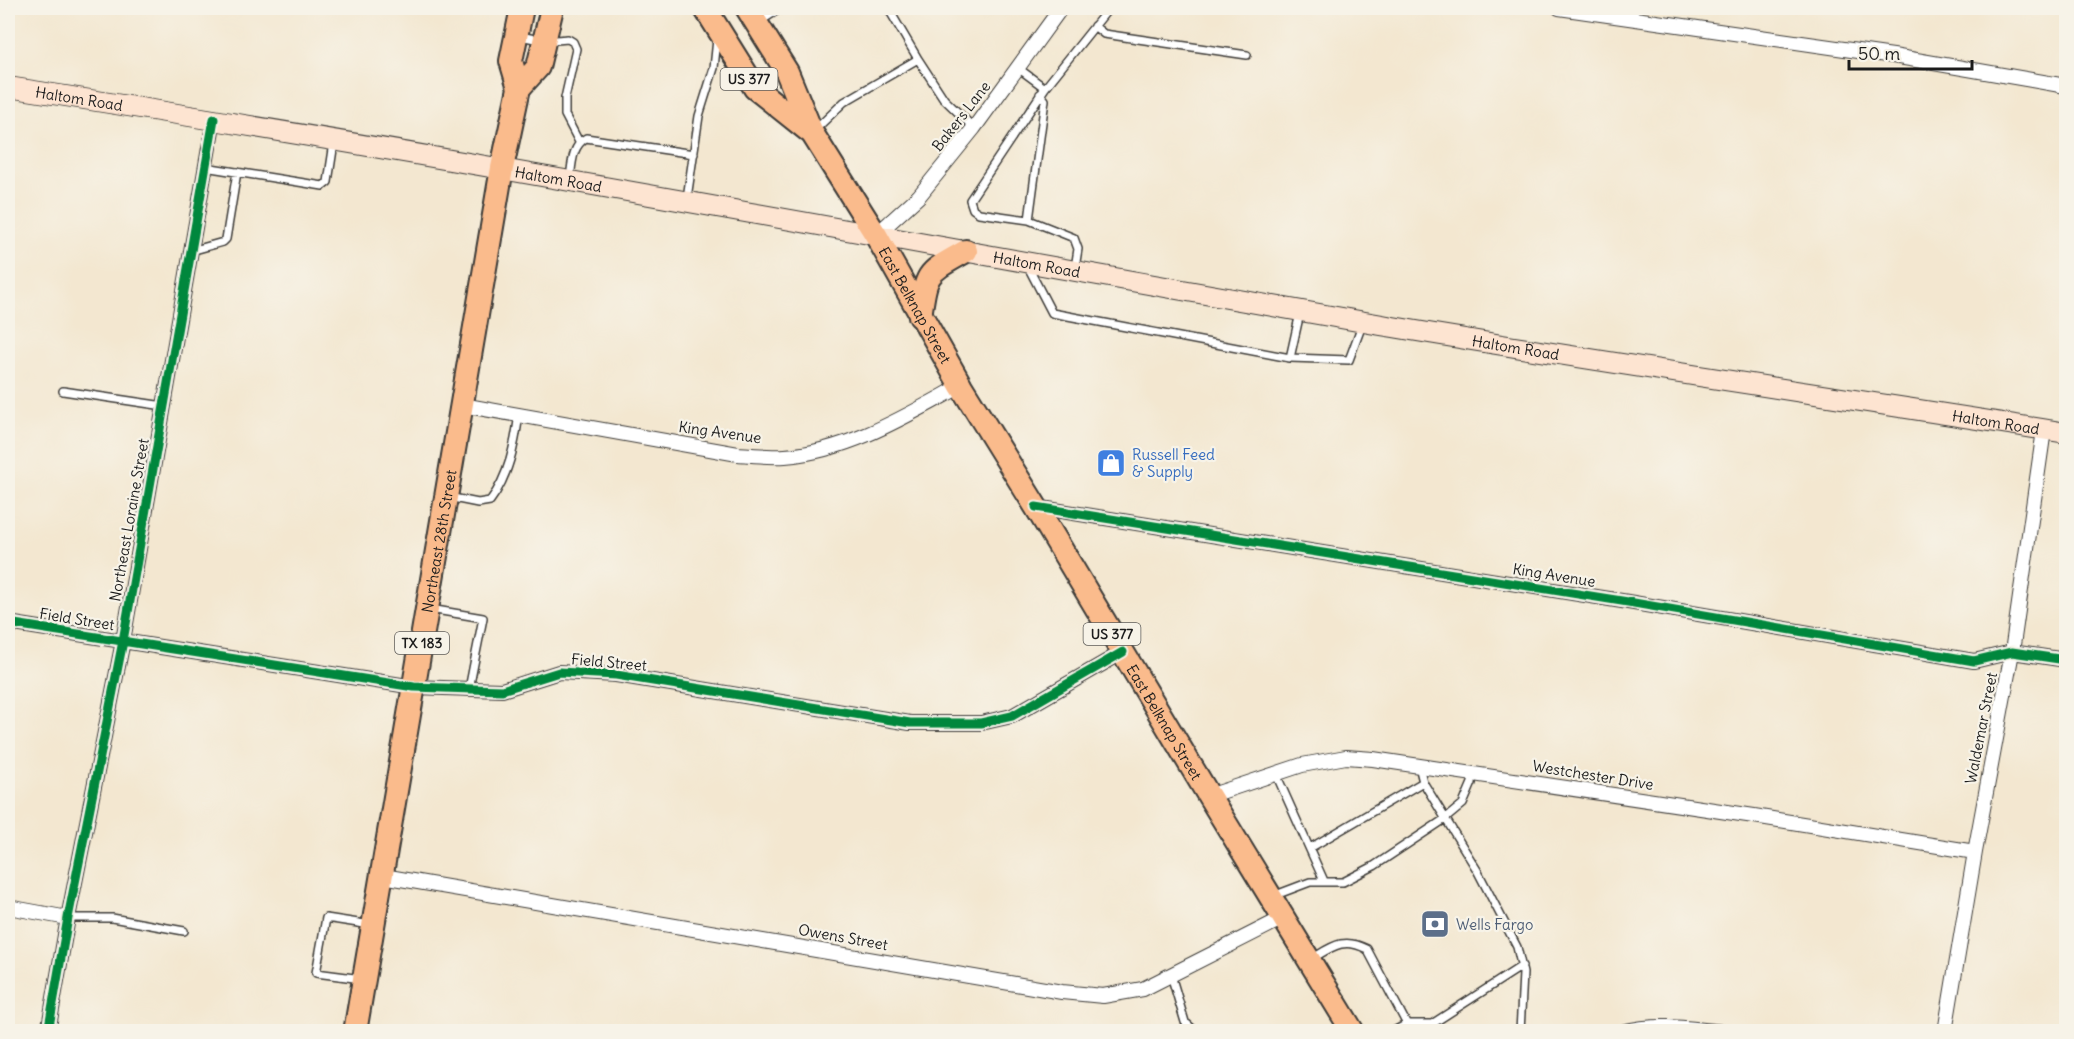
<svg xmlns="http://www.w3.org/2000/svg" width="2074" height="1039" viewBox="0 0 2074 1039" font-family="Delius,sans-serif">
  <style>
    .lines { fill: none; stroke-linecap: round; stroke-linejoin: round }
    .lane-casing { stroke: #3c3a37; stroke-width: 10 }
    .street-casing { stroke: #3c3a37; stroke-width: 16 }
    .secondary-casing { stroke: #3c3a37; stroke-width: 22 }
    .primary-casing { stroke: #3c3a37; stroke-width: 26 }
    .lane { stroke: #fff; stroke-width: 7 }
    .street { stroke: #fff; stroke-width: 14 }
    .secondary { stroke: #fde4d1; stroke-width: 20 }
    .primary { stroke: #fabb8c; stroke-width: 22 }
    .cycleway-casing { stroke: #f7f3e8; stroke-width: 13 }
    .cycleway { stroke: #00873e; stroke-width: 9 }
    .labels { text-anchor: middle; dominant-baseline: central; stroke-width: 4.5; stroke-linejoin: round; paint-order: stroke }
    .shield { fill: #f7f3e8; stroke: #5e5c59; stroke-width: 1.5 }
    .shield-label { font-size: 14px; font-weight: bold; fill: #1c1c1c }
    .street-label { font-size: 15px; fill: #1c1c1c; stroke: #f7f3e8 }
    .shop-label { font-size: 15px; fill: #366cbe; stroke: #f7f3e8; text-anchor: start }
    .service-label { font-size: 15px; fill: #4e5e75; stroke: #f7f3e8; text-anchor: start }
  </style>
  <rect width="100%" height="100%" fill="#f7f3e8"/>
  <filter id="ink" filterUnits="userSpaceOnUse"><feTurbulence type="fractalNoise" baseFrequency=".0167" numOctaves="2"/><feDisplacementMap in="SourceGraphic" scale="12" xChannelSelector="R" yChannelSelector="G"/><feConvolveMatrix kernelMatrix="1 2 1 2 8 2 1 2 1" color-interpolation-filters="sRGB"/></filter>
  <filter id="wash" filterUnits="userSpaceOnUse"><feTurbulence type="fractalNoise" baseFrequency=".008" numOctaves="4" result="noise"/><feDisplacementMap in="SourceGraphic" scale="24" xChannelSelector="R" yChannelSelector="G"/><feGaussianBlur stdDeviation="1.35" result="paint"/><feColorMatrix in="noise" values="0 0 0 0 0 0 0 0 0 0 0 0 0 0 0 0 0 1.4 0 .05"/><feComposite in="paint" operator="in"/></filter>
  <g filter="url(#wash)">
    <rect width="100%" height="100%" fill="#f3e7d0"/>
  </g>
  <g filter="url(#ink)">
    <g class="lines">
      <g class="lane-casing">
        <path id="lane" d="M759,22L781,8
          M1094,26L1104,34L1247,55
          M520,36L545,41L568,39L573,42L576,49L565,98V115L579,142
          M918,59L944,99L974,128
          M1018,68L1045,88
          M1040,94L1045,100L1029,220L1074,238L1078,249L1075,268
          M816,129L844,102L918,59L888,8
          M205,167L323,186L328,182L334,143
          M570,179C572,163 572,146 586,138L694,154
          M687,198L699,116L714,68L717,39
          M1029,220L979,213L973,209L970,200L1045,88L1109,8
          M191,251L223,242L226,239L237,172
          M1028,267L1052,313L1290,358L1300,313
          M1290,358L1349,360L1362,325
          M63,391L164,406
          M448,497L478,503L490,501C509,476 515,444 519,414
          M430,609L483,618L469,689
          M1419,766L1423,782L1477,870L1517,947L1523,973L1520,1032
          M1276,774L1324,881
          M1310,848L1423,782
          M1273,896L1310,882H1343L1374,866L1445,819L1463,804L1472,783L1473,774
          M68,918H112L184,931
          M1313,958C1333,946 1344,937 1367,949L1411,1032
          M1171,975L1185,1022L1196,1032
          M362,979L316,973L326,918L371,925
          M1392,1032L1407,1024H1432L1522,966"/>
      </g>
      <g class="street-casing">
        <path id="street" d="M1559,8L1893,56L2066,86
          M876,235L919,196L974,128L1061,8
          M462,405L738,454C753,455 770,457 785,456C849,451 906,416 961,386
          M1036,507L1628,602L1974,661L2012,652L2066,660
          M8,623L414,687L502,690L559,672L616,675L910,723H981L1012,716L1123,652
          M1209,796L1302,765L1346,757L1373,759L1754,816L1975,852
          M383,876L1062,992L1103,996L1143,989L1283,918
          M8,907L68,918
          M48,1032L68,918L123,641L214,119
          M1622,1032C1656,1023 1688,1028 1722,1032
          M1945,1032L1975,852L2012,652L2044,430"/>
      </g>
      <g class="secondary-casing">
        <g id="secondary">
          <path id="s1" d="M8,87C471,159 931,247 1393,327C1617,365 1842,397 2066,433"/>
        </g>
      </g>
      <g class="primary-casing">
        <g id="primary">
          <path d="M705,8L755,88L809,131"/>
          <path id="s2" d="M747,8L787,72L812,133L876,235L961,386L1036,507L1209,796L1353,1032"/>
          <path d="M519,88L538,67L552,8"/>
          <path d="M920,316C927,270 926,274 966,251"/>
          <path id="s3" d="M355,1032L502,168L519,88L511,61L522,8"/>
        </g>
      </g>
      <use href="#lane" class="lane"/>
      <use href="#street" class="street"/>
      <use href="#secondary" class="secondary"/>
      <use href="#primary" class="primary"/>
      <g class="cycleway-casing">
        <path id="cycleway" d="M1036,507L1628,602L1974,661L2012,652L2066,660
          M8,623L414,687L502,690L559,672L616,675L910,723H981L1012,716L1123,652
          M48,1032L68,918L123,641L214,119"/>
      </g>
      <use href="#cycleway" class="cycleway"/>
    </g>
  </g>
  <defs>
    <g id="shop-square" transform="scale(1.5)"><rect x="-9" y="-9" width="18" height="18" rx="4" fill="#3f7fe0" stroke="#f7f3e8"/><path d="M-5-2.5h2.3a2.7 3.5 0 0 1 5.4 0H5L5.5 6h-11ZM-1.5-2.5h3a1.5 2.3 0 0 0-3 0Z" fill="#fff"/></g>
    <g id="bank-square" transform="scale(1.5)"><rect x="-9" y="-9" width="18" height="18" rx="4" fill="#5c6f8a" stroke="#f7f3e8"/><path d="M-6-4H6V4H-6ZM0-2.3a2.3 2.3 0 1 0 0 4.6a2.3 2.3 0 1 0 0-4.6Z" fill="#fff"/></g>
  </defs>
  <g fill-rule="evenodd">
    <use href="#shop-square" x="1111" y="463"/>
    <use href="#bank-square" x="1435" y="924"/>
  </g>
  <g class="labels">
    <g class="shield">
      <rect x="720.5" y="68" width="57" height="22" rx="4.5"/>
      <rect x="1083.5" y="623" width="57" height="22" rx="4.5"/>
      <rect x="395" y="632" width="54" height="22" rx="4.5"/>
    </g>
    <g class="shield-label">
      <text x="749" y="79">US 377</text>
      <text x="1112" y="634">US 377</text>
      <text x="422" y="643">TX 183</text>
    </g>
    <g class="street-label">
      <text stroke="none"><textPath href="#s1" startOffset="72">Haltom Road</textPath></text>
      <text transform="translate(961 116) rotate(-52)">Bakers Lane</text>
      <text stroke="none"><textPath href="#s1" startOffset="558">Haltom Road</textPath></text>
      <text stroke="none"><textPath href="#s1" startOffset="1044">Haltom Road</textPath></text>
      <text stroke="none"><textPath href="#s2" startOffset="342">East Belknap Street</textPath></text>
      <text stroke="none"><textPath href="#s1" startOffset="1530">Haltom Road</textPath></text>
      <text stroke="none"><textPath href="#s1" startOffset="2016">Haltom Road</textPath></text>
      <text transform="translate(720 432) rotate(8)">King Avenue</text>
      <text transform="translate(129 520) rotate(-80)">Northeast Loraine Street</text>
      <text stroke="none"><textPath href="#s3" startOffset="498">Northeast 28th Street</textPath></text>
      <text transform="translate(1554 575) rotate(9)">King Avenue</text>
      <text transform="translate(77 619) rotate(9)">Field Street</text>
      <text transform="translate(609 662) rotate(5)">Field Street</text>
      <text stroke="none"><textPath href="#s2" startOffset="828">East Belknap Street</textPath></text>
      <text transform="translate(1981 728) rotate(-79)">Waldemar Street</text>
      <text transform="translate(1593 775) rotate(9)">Westchester Drive</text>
      <text transform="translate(843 937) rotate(10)">Owens Street</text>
    </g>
    <g class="shop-label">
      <text x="1132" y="454">Russell Feed<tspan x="1132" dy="17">&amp; Supply</tspan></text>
    </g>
    <g class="service-label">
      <text x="1456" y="924">Wells Fargo</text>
    </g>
  </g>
  <rect width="2074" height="1039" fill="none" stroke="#f7f3e8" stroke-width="30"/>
  <path d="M1849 60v9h123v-9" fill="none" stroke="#1c1c1c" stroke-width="3"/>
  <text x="1858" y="60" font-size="18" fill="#1c1c1c" stroke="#f7f3e8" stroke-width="4.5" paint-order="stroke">50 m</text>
</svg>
